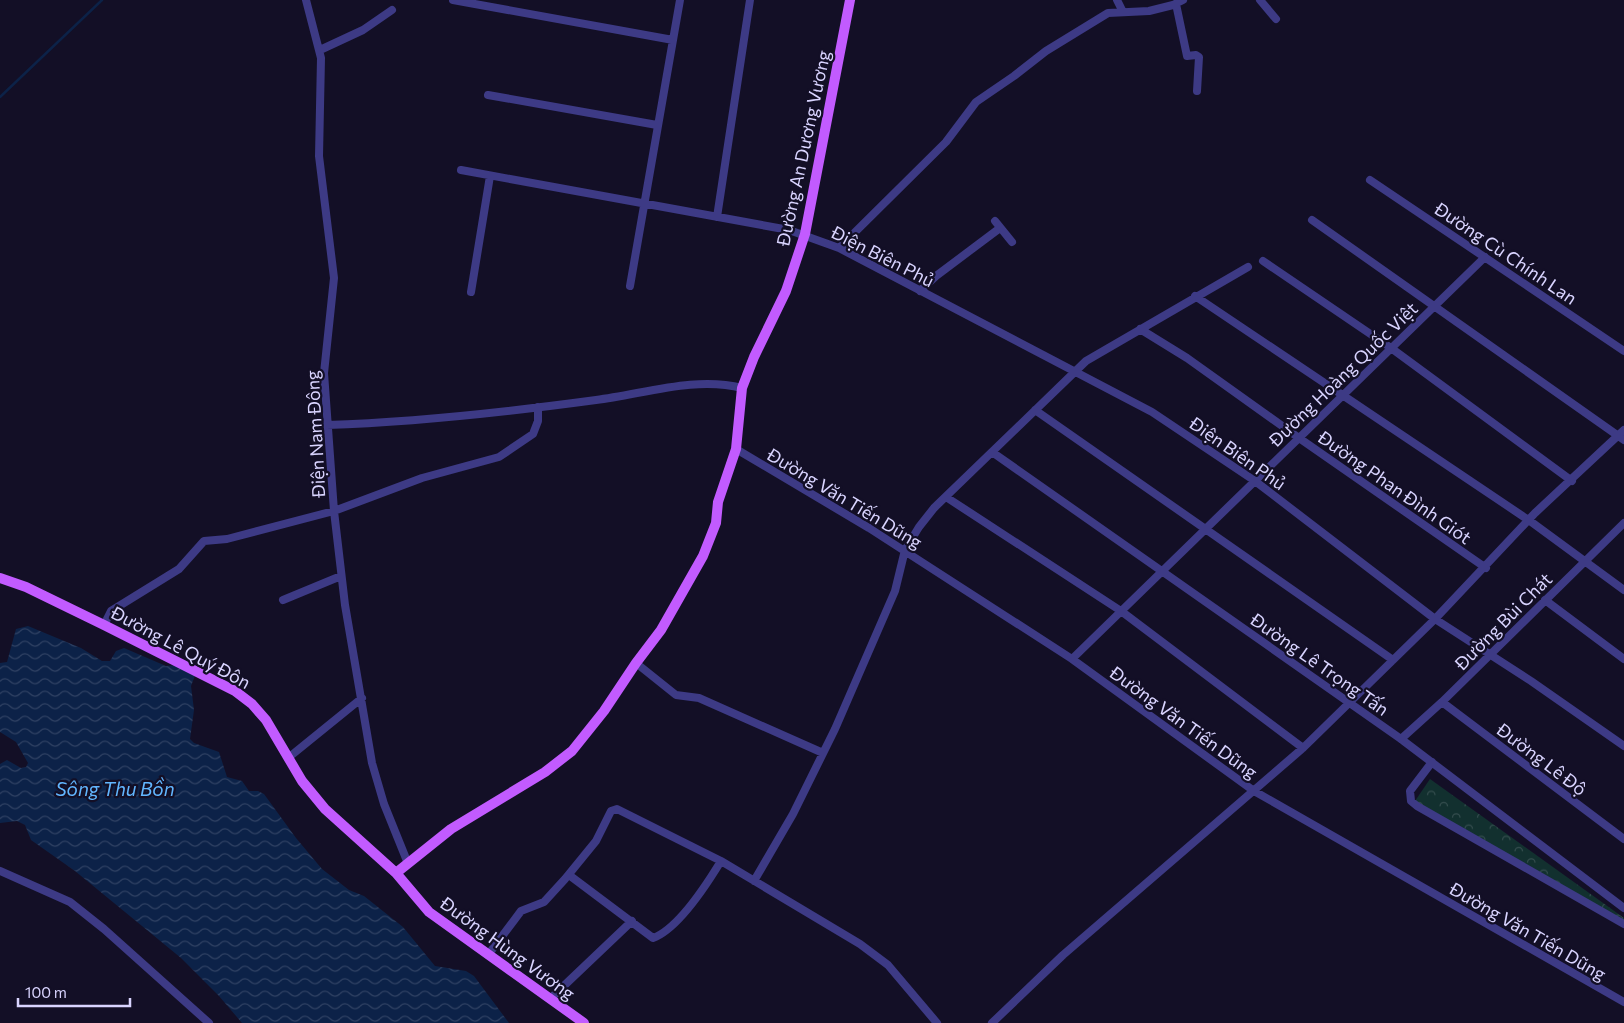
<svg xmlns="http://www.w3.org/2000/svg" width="1624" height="1023" viewBox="0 0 1624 1023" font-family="Commissioner,sans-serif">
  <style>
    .forest { fill: url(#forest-crowns) }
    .water { fill: url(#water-waves) }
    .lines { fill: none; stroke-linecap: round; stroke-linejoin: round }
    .stream { stroke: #0c2248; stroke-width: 2.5 }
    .minor { stroke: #3d3a85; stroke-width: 8 }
    .major { stroke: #c25bff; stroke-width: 10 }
    .labels { text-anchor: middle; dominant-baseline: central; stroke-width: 4.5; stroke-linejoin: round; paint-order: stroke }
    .street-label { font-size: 18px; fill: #d9d4ff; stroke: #130f26 }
    .water-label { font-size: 19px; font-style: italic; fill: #62b6ff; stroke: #130f26 }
  </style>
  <defs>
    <pattern id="forest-crowns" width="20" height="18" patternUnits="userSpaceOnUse" patternTransform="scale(1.25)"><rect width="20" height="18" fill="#12302f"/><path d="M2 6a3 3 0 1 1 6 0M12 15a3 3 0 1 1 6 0" fill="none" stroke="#344d4e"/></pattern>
    <pattern id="water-waves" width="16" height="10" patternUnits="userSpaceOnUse" patternTransform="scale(1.25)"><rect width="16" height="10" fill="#0c2248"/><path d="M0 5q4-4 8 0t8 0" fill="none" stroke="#2f4163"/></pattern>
  </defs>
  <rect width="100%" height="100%" fill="#130f26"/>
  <path class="forest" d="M1430,779L1624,918V922L1415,801Z"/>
  <path class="water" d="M28,626L81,648L102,661H110L116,651L124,648L166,666L177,665L196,673L191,686L194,710L190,739L194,743L219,752L227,777L242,781L249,791H258L264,794L296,838L322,869L349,890L364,896L403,927L435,966L466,971L474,976L509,1023H242L219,996L181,958L75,871L31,840L25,825L17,821L0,823V764L7,760L21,768L26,767L28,763L16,742L0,732V663L7,662L16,629Z"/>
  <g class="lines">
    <path class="stream" d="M0,97L102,0"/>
    <path class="minor" d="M306,0L321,58L319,156L334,278L324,373L334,511L345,605L372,763L384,804L407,861
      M453,0L673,40
      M1117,0L1123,12
      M1260,0L1276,19
      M1176,4L1187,56L1196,55L1199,57L1197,91
      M320,50L363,30L392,10
      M488,95L657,125
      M461,170L789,230L839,248L1152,412L1255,481L1435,619L1531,681L1624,746
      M1370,180L1624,351
      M717,217L750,0
      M1312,220L1624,440
      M995,221L1012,242
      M839,248L946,142L976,102L1014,76L1046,51L1108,13L1149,11L1173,5L1183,0
      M1263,261L1391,348L1572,481
      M630,286L680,0
      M920,291L936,276L1000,228
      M471,292L490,176
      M1195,296L1530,521L1624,590
      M1140,329L1187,358L1299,438L1486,568
      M1035,410L1393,660
      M327,425C417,422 507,412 596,400C644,394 695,376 742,388
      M736,449L869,528L1072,659L1254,791L1624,1002
      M992,452L1401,739L1624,908
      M946,497L1121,611L1303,748
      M283,600L341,576
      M1545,600L1624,659
      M104,625L111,611L179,569L204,541L227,539L334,511L422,478L499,457L533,434L538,421V407
      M1072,659L1485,257
      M636,663L676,695L699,698L823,753
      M1442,702L1624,839
      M1401,739L1442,702L1624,523
      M288,758L362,698
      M1432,762L1410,791L1411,801L1417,806L1624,924
      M0,871L70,902L104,929L209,1023
      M569,875L653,938C678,929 707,884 721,861
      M754,881L793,814L835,729L895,591L905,550L919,527L934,508L1086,361L1248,267
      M488,955L521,911L544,902L565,879L596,841L611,811L617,809L721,861L860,944L888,965L937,1023
      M550,999L632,921
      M992,1023L1063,955L1303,748L1435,619L1535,513L1624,430"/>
    <path class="major" d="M0,578L26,587L104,625L235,691L252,704L266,720L302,781L325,809L396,873L429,912L584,1023
      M396,873L451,829L545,772L572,751L604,711L636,663L661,630L703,556L716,523L718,502L736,449L742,388L754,357L786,291L805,234L850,0"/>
  </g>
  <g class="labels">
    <g class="street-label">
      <text transform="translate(803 148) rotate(-78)">Đường An Dương Vương</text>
      <text transform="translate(1506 253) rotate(34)">Đường Cù Chính Lan</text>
      <text transform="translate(883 256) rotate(27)">Điện Biên Phủ</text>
      <text transform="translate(1343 374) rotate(-44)">Đường Hoàng Quốc Việt</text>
      <text transform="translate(315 434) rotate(-93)">Điện Nam Đông</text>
      <text transform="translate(1238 453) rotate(35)">Điện Biên Phủ</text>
      <text transform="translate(1395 487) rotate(35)">Đường Phan Đình Giót</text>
      <text transform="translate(845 498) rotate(31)">Đường Văn Tiến Dũng</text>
      <text transform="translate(1503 621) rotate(-45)">Đường Bùi Chát</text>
      <text transform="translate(181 647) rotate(28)">Đường Lê Quý Đôn</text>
      <text transform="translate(1320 664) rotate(35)">Đường Lê Trọng Tấn</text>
      <text transform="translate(1184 722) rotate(36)">Đường Văn Tiến Dũng</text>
      <text transform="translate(1542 759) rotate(37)">Đường Lê Độ</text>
      <text transform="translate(1528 931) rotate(30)">Đường Văn Tiến Dũng</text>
      <text transform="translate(508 948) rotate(36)">Đường Hùng Vương</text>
    </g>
    <g class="water-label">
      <text x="115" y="788">Sông Thu Bồn</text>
    </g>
  </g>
  <path d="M18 998v8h112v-8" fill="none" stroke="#d9d4ff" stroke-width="2.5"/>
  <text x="25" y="998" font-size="15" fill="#d9d4ff" stroke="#130f26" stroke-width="4" paint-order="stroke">100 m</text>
</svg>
